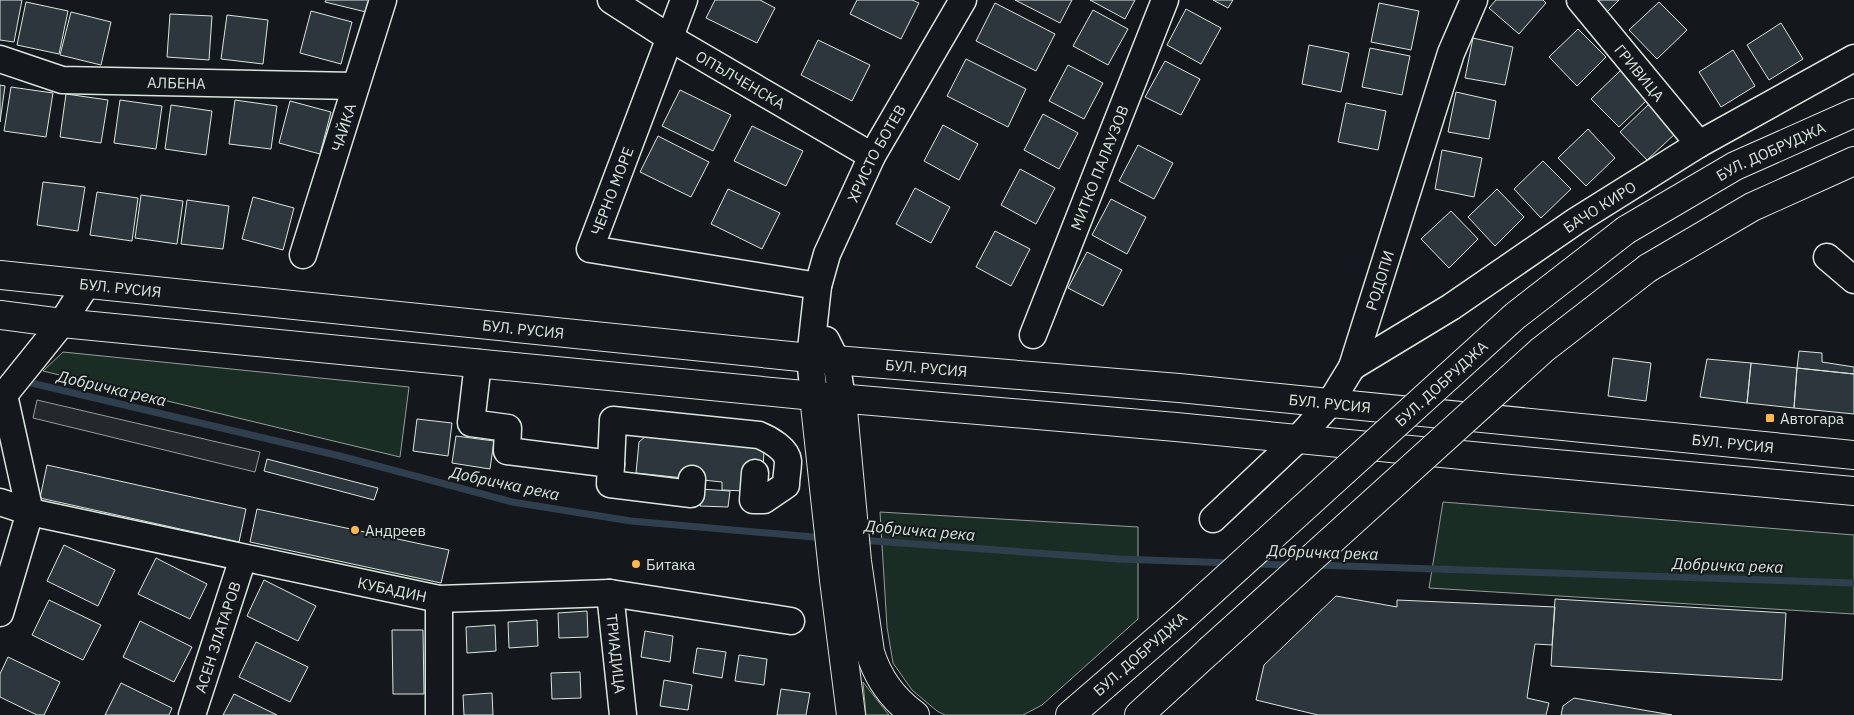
<svg xmlns="http://www.w3.org/2000/svg" width="1854" height="715" viewBox="0 0 1854 715" font-family="'IBM Plex Sans',sans-serif">
  <style>
    .green { fill: #1a2d24; stroke: #939e99 }
    .parking { fill: #24282b; stroke: #939e99 }
    .lines { fill: none; stroke-linecap: round; stroke-linejoin: round }
    .stream { stroke: #2f3f4d; stroke-width: 7 }
    .building { fill: #2c363c; stroke: #d8e6dc }
    .minor-casing { stroke: #d8e6dc; stroke-width: 29 }
    .major-casing { stroke: #d8e6dc; stroke-width: 30 }
    .minor { stroke: #14181c; stroke-width: 26 }
    .major { stroke: #14181c; stroke-width: 28 }
    .major-bridge-casing { stroke: #d8e6dc; stroke-width: 30; stroke-linecap: butt }
    .major-bridge { stroke: #14181c; stroke-width: 28 }
    .poi-dot { fill: #ffb74d; stroke: #14181c; stroke-width: 2 }
    .labels { text-anchor: middle; dominant-baseline: central; stroke-width: 4; stroke-linejoin: round; paint-order: stroke }
    .street-label { font-size: 15px; fill: #d8e6dc; stroke: #14181c }
    .poi-label { font-size: 15px; fill: #d8e6dc; stroke: #14181c; text-anchor: start }
    .water-label { font-size: 16px; font-style: italic; fill: #d8e6dc; stroke: #14181c }
  </style>
  <rect width="100%" height="100%" fill="#14181c"/>
  <path class="green" d="M63,352L409,387L400,457L43,371Z
    M1443,502L1854,535V614L1429,588Z
    M880,512L1138,527V619L1042,705L1023,715H945L937,711L912,690L893,663L887,627Z
    M863,682L889,715H866Z"/>
  <path class="parking" d="M37,400L260,452L255,472L33,418Z"/>
  <g class="lines">
    <path class="stream" d="M23,381L340,456L512,502L631,521L825,538
      M860,540L1119,559L1231,563
      M1255,564L1291,565
      M1315,565L1854,583"/>
  </g>
  <path class="building" d="M0,0H22L14,42L0,40Z
    M326,0H369L366,12L325,2Z
    M715,0H760L775,8L757,43L706,18Z
    M857,0H912L919,3L901,39L850,14Z
    M1015,0H1072L1060,23Z
    M1090,0H1135L1125,19Z
    M1213,0H1233L1228,8Z
    M1496,0H1543L1546,3L1519,34L1489,8Z
    M1595,0H1619L1607,12Z
    M26,2L68,11L59,54L17,45Z
    M1659,2L1687,30L1657,59L1629,30Z
    M995,3L1055,34L1036,71L976,41Z
    M1379,3L1419,11L1411,50L1371,42Z
    M1186,9L1221,28L1201,64L1167,45Z
    M1093,10L1128,29L1108,65L1073,46Z
    M311,11L352,22L341,64L300,53Z
    M71,12L111,22L101,65L60,55Z
    M170,14L212,16L209,60L167,57Z
    M227,15L268,20L263,64L221,59Z
    M1781,23L1803,59L1769,80L1747,45Z
    M1578,29L1606,57L1577,86L1549,57Z
    M1473,38L1513,47L1505,85L1465,78Z
    M818,40L870,65L852,101L801,75Z
    M1309,45L1349,53L1341,92L1302,84Z
    M1370,48L1410,56L1402,95L1362,87Z
    M1733,50L1755,86L1721,107L1699,72Z
    M966,59L1026,89L1008,127L947,96Z
    M1165,61L1200,79L1181,115L1145,97Z
    M1068,65L1103,83L1084,119L1049,101Z
    M1621,70L1648,99L1619,127L1591,99Z
    M0,85L5,86L0,122Z
    M11,87L53,93L46,137L4,131Z
    M680,90L731,115L713,151L662,126Z
    M1456,92L1496,101L1489,139L1448,132Z
    M66,94L108,100L101,143L60,137Z
    M120,100L162,106L156,149L114,143Z
    M235,100L277,106L271,149L229,144Z
    M290,101L331,112L320,154L279,143Z
    M1346,103L1386,111L1378,150L1338,142Z
    M1649,104L1677,132L1647,160L1620,132Z
    M171,105L212,111L206,155L165,149Z
    M1043,114L1078,133L1059,169L1024,150Z
    M943,125L978,144L959,180L924,161Z
    M752,126L803,151L786,186L734,161Z
    M1588,129L1615,158L1586,186L1558,158Z
    M658,136L709,162L691,197L640,172Z
    M1138,145L1173,163L1154,199L1119,181Z
    M1442,150L1482,158L1474,197L1435,189Z
    M1543,161L1571,189L1541,218L1514,189Z
    M1020,169L1055,188L1036,224L1001,205Z
    M43,182L85,187L78,231L37,225Z
    M915,188L950,207L931,243L896,224Z
    M728,189L780,213L762,249L711,224Z
    M1497,189L1524,217L1495,246L1468,217Z
    M97,192L138,198L132,241L90,235Z
    M141,195L183,201L177,244L135,238Z
    M253,197L294,208L283,250L242,239Z
    M1111,199L1146,217L1127,254L1092,235Z
    M187,200L229,206L223,249L181,244Z
    M1451,211L1478,239L1449,268L1421,239Z
    M995,231L1030,249L1011,286L976,267Z
    M1087,252L1122,270L1103,306L1068,288Z
    M1799,351L1822,353V362L1854,367V374L1797,368Z
    M1613,358L1651,363L1646,401L1608,396Z
    M1707,359L1751,363L1747,403L1700,397Z
    M1751,363L1797,368L1794,408L1747,403Z
    M1797,368L1854,374V414L1794,408Z
    M417,419L452,423L448,456L413,451Z
    M456,436L494,441L490,469L452,463Z
    M646,436L723,445L764,447L763,473L745,491L722,490V482L636,473L639,442Z
    M267,459L378,488L374,500L264,471Z
    M47,465L246,509L239,542L40,498Z
    M701,489L730,491L728,507L700,506Z
    M257,509L449,550L441,583L250,542Z
    M64,545L115,570L98,606L47,581Z
    M156,558L207,584L190,619L138,594Z
    M264,580L316,606L298,641L247,616Z
    M1336,596L1397,607V600L1555,607L1552,645L1535,644L1527,698L1549,703L1546,715H1318L1256,700L1264,665Z
    M1555,599L1786,613L1782,680L1551,666Z
    M49,600L101,625L83,660L32,635Z
    M587,611L588,637L559,638L558,613Z
    M537,620L538,646L509,648L508,622Z
    M140,621L192,647L174,682L123,657Z
    M495,625L496,651L467,653L466,627Z
    M392,630H423L424,694H393Z
    M645,631L673,636L670,662L641,657Z
    M256,642L308,667L290,702L239,677Z
    M697,648L726,652L722,678L693,673Z
    M739,655L767,659L764,685L735,681Z
    M8,657L60,682L44,715H37L0,697V674Z
    M580,672L581,698L552,699L551,673Z
    M664,680L692,685L688,710L660,706Z
    M121,683L172,708L169,715H105Z
    M781,689L810,693L806,715H777Z
    M492,693L493,715H464L463,695Z
    M234,694L277,715H223Z
    M1574,698L1672,715H1561L1563,706Z"/>
  <g class="lines">
    <g class="minor-casing">
      <g id="minor">
        <path id="s1" d="M611,0L670,38L872,156"/>
        <path d="M684,0L590,249L818,286"/>
        <path id="s2" d="M1580,0L1699,144"/>
        <path id="s3" d="M0,59L62,80L355,86"/>
        <path id="s4" d="M303,255L383,0"/>
        <path d="M1827,257L1854,280"/>
        <path id="s5" d="M1033,335L1165,0"/>
        <path d="M826,340L836,360L842,399"/>
        <path d="M478,363L471,423L508,428L507,451L611,464L610,484L691,494L692,479"/>
        <path id="s6" d="M1352,367L1451,307L1576,221L1699,144L1854,58"/>
        <path id="s7" d="M814,396L810,358L818,286L827,254L872,156L963,0"/>
        <path d="M0,400L62,323L86,285"/>
        <path d="M611,464L613,420L759,435C769,439 787,449 788,461C788,469 786,478 786,485L764,500H753L755,473"/>
        <path id="s8" d="M0,502L30,512L439,599L610,593L791,621"/>
        <path id="s9" d="M1213,519L1298,439L1330,403L1352,367L1451,53L1474,0"/>
        <path id="s10" d="M610,593L623,715"/>
        <path d="M439,599V715"/>
        <path d="M0,613L30,512L4,395"/>
        <path id="s11" d="M192,715L243,558"/>
      </g>
    </g>
    <g class="major-casing">
      <g id="major">
        <path id="s12" d="M1626,230L1735,166L1854,113"/>
        <path d="M1648,268L1752,207L1854,161"/>
        <path id="s13" d="M0,275L810,358L1179,388L1854,455"/>
        <path d="M0,315L62,323L814,396L1176,427L1513,460L1854,491"/>
        <path d="M814,396L834,580L851,715"/>
        <path d="M842,399L857,561L870,652C878,679 893,699 915,715"/>
        <path d="M1070,715L1181,619"/>
        <path d="M1139,715L1209,651"/>
      </g>
    </g>
    <use href="#minor" class="minor"/>
    <use href="#major" class="major"/>
    <g class="major-bridge-casing">
      <g id="major-bridge">
        <path id="s14" d="M1181,619L1515,316L1626,230"/>
        <path d="M1209,651L1542,350L1648,268"/>
      </g>
    </g>
    <use href="#major-bridge" class="major-bridge"/>
  </g>
  <g class="poi-dot">
    <rect x="1765" y="413" width="10" height="10" rx="2.5"/>
    <circle cx="355" cy="530" r="5"/>
    <circle cx="636" cy="564" r="5"/>
  </g>
  <g class="labels">
    <g class="street-label">
      <text stroke="none"><textPath href="#s2" startOffset="94">ГРИВИЦА</textPath></text>
      <text stroke="none"><textPath href="#s1" startOffset="152">ОПЪЛЧЕНСКА</textPath></text>
      <text stroke="none"><textPath href="#s3" startOffset="180">АЛБЕНА</textPath></text>
      <text stroke="none"><textPath href="#s4" startOffset="134">ЧАЙКА</textPath></text>
      <text stroke="none"><textPath href="#s12" startOffset="165">БУЛ. ДОБРУДЖА</textPath></text>
      <text stroke="none"><textPath href="#s7" startOffset="256">ХРИСТО БОТЕВ</textPath></text>
      <text stroke="none"><textPath href="#s5" startOffset="180">МИТКО ПАЛАУЗОВ</textPath></text>
      <text transform="translate(612 191) rotate(-69)">ЧЕРНО МОРЕ</text>
      <text stroke="none"><textPath href="#s6" startOffset="295">БАЧО КИРО</textPath></text>
      <text stroke="none"><textPath href="#s9" startOffset="298">РОДОПИ</textPath></text>
      <text stroke="none"><textPath href="#s13" startOffset="121">БУЛ. РУСИЯ</textPath></text>
      <text stroke="none"><textPath href="#s13" startOffset="526">БУЛ. РУСИЯ</textPath></text>
      <text stroke="none"><textPath href="#s13" startOffset="931">БУЛ. РУСИЯ</textPath></text>
      <text stroke="none"><textPath href="#s14" startOffset="351">БУЛ. ДОБРУДЖА</textPath></text>
      <text stroke="none"><textPath href="#s13" startOffset="1336">БУЛ. РУСИЯ</textPath></text>
      <text stroke="none"><textPath href="#s13" startOffset="1741">БУЛ. РУСИЯ</textPath></text>
      <text stroke="none"><textPath href="#s8" startOffset="402">КУБАДИН</textPath></text>
      <text stroke="none"><textPath href="#s11" startOffset="82">АСЕН ЗЛАТАРОВ</textPath></text>
      <text stroke="none"><textPath href="#s10" startOffset="61">ТРИАДИЦА</textPath></text>
      <text transform="translate(1140 654) rotate(-41)">БУЛ. ДОБРУДЖА</text>
    </g>
    <g class="poi-label">
      <text x="1780" y="418">Aвтогара</text>
      <text x="365" y="530">Андреев</text>
      <text x="646" y="564">Битака</text>
    </g>
    <g class="water-label">
      <text transform="translate(112 388) rotate(13)">Добричка река</text>
      <text transform="translate(505 483) rotate(12)">Добричка река</text>
      <text transform="translate(920 530) rotate(5)">Добричка река</text>
      <text transform="translate(1323 552) rotate(2)">Добричка река</text>
      <text transform="translate(1728 565) rotate(2)">Добричка река</text>
    </g>
  </g>
</svg>
